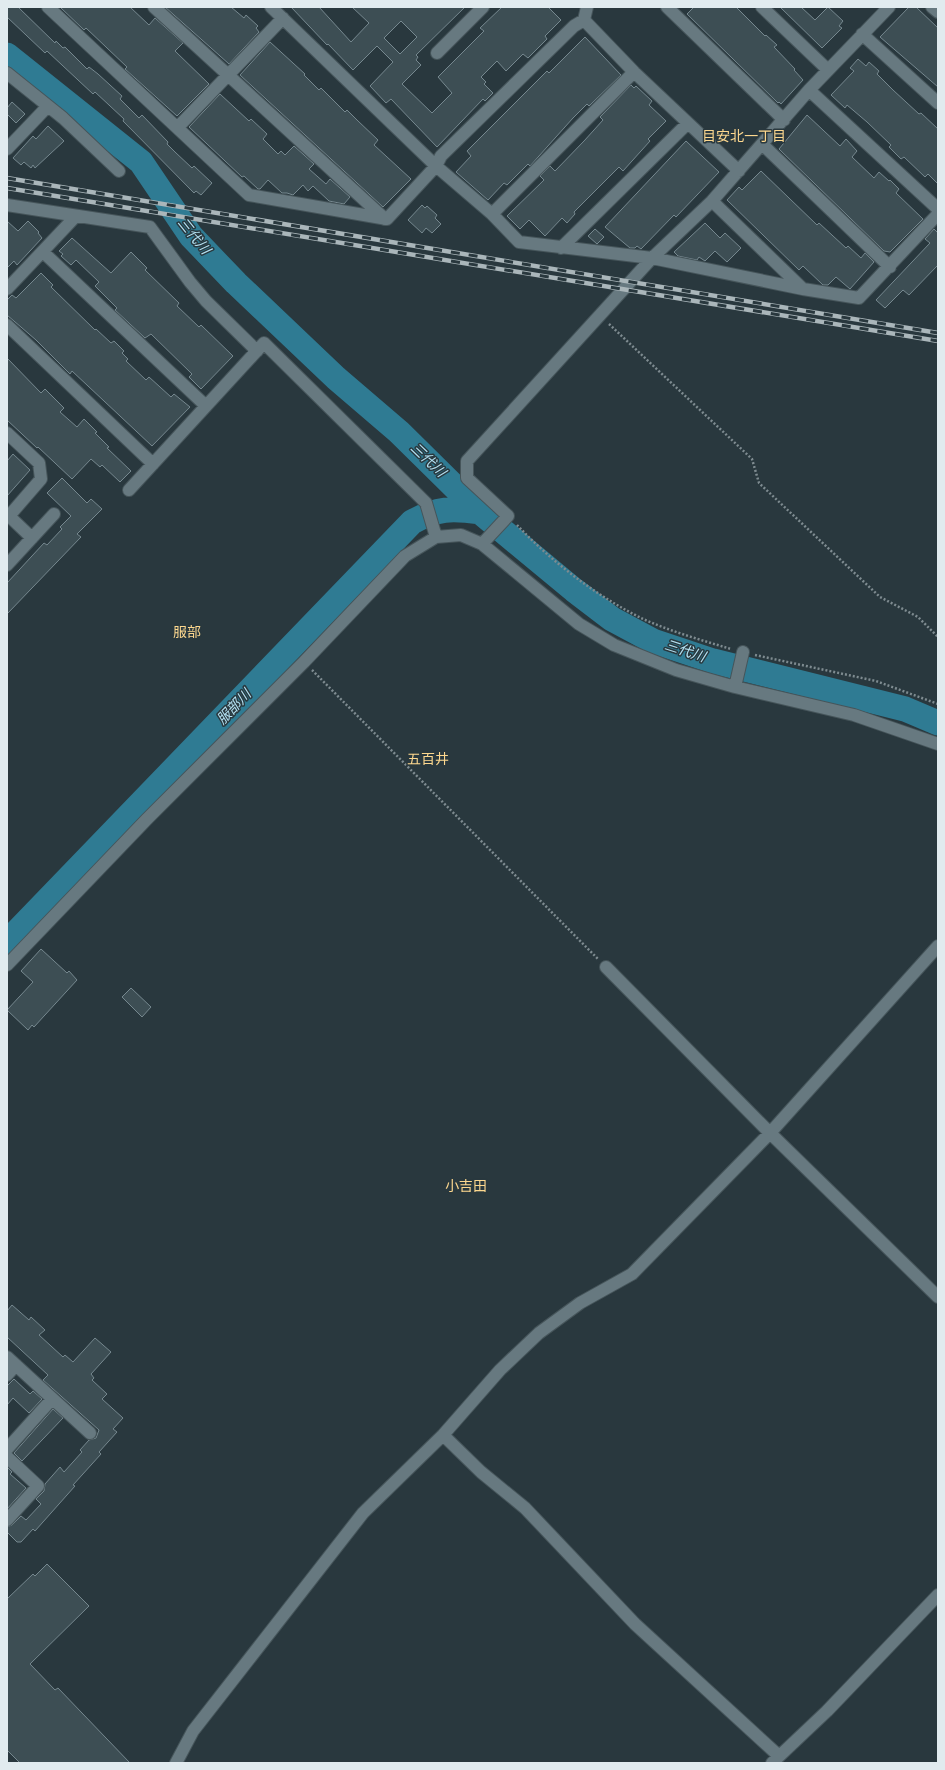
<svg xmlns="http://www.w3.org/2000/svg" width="945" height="1770" viewBox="0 0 945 1770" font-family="'Zilla Slab','Noto Sans JP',serif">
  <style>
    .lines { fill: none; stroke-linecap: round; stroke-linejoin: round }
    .river { stroke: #2f7b93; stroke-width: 25 }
    .building { fill: #3d4e54; stroke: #76888f; fill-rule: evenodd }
    .street-casing { stroke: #46555a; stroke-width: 14 }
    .path { stroke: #7e8b90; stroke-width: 2.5; stroke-dasharray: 2 2; stroke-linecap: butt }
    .street { stroke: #677980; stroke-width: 12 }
    .rail-casing { stroke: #aab6ba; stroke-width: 4.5 }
    .rail { stroke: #29383e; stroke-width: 3; stroke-dasharray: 9; stroke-linecap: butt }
    .labels { text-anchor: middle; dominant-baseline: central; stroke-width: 3; stroke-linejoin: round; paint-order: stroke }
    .neighbourhood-label { font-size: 14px; fill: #fdd88f; stroke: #29383e }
    .water-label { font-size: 14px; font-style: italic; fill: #b5e3f4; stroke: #29383e }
  </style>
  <rect width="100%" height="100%" fill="#29383e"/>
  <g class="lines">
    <path class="river" d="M7,55L141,162L191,236L236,283L336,378L399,432L480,512L574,590L612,619L653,641L713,661L905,709L938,723
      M7,942L412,522C437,508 452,508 480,512"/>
  </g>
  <path class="building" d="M7,7H18L55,43L56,41L63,48L65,47L87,69L89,67L98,74L122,96L120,99L139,118L142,115L168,142L167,144L175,152L192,168L194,166L212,183L201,195L196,191L194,193L123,121L124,119L95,92L93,94L47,51L45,53L7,17Z
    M60,7H130L149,25L155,18L183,43L175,51L209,84L177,116L125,69L127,67L86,28L84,30Z
    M165,7H231L244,18L246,15L258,26L256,28L259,32L229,64Z
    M291,7H319L351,42L369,23L352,7H465L416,55L418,57L416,60L421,65L402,84L432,113L452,93L438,77L484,31L480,28L502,7H548L561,20L545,36L547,39L528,58L523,54L506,71L497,61L481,77L486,82L484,84L493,93L485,101L483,99L437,147L391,99L386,103L370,86L393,62L377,46L353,70L328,44L327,45ZM401,21L417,37L400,54L384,38Z
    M694,7H736L765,36L766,35L777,45L774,47L795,69L794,70L803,80L781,104L779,102L778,103L687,14Z
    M780,7H801L815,20L828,7L843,21L839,26L842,28L822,48Z
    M909,7H916L938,28V87L880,37Z
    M585,37L621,75L589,106L587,104L573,118L530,166L528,164L507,185L504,183L488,200L456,172L471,156L467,151L547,71L549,73Z
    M270,42L305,74L304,75L319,90L321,88L345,112L347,110L357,120L378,140L374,145L411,179L383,207L240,75Z
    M858,59L866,66L869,62L879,71L877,74L893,90L919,114L921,113L938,129V184L928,174L925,177L904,157L901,159L889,147L891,145L867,122L847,105L845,108L831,95L854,71L850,68Z
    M631,85L634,88L636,86L652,101L649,105L666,121L648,139L650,141L623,171L619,167L574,212L575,214L567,223L562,218L545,236L529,220L520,229L507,216L544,180L540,176L550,166L555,171L584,141L603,120L600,117Z
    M220,94L249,121L251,119L267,134L263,139L278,154L281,151L285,155L294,146L314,164L309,169L326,184L330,179L350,197L344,204L329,201L313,186L308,191L303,185L293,195L287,193H282L268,180L260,189H258L244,176L242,177L189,127Z
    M12,102L25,114L16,123L7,114V108Z
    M807,115L840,146L846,139L857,151L852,157L874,178L879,172L889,181L890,180L899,189L896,193L923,219L890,252L884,251L779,149Z
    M48,126L64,141L35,168L33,165L31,168L24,162L21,165L13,158L33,136L36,139Z
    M686,141L719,172L676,217L674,215L641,249L637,246L635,248H630L605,227Z
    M761,171L817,225L819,223L846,248L848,246L861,258L865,253L874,262L850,289L836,277L828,285H823L803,266L799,270L727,200L739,187L742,190Z
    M422,205L425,208L427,206L437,215L435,218L441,224L432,233L426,228L422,233L408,220Z
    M7,221L18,231L28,221L39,232L38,233L42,238L17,265L14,261L7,268Z
    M705,223L720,238L725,233L741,248L727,262L715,251L705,261L699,257L697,260L678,256L674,252Z
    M595,229L604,237L597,244L588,236Z
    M934,229L938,233V265L909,295L903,290L885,308L876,300L930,243L925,239Z
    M72,238L111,273L131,252L147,268L145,270L179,303L177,306L199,327L201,325L233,356L201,389L189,377L192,374L151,334L145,338L115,310L117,308L95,286L99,282L76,260L71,265L61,256L63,254L59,251Z
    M41,273L53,285L51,287L95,330L96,329L111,343L114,341L124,351L122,353L128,359L126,361L146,380L149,377L171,397L174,394L190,407L152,446L72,371L70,374L36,340L7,315V300L12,295L16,298Z
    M7,358L41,393L45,389L64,408L60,412L77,427L84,419L97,432L95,433L109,447L107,448L131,471L120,482L102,465L100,467L91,459L72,479L38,447L37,448L7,420Z
    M13,454L30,470L7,496V461Z
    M62,478L87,503L91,499L102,509L77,534L81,537L7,614V583L44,543L47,545L62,529L60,527L71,516L47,493Z
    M41,949L67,973L69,971L77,980L34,1027L32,1025L28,1030L7,1010L33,982L21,971Z
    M131,988L151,1007L142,1017L122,997Z
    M12,1305L29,1320L31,1317L45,1330L39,1335L63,1357L65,1355L73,1362L95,1338L111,1352L91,1374L94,1378L92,1380L107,1394L102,1399L123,1418L113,1429L117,1432L99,1452L101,1454L73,1485L75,1486L35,1531L33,1529L21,1542H17L7,1532V1527L12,1525L21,1516L26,1520L41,1504L36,1499L44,1491L45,1484L60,1467L64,1472L82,1452L80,1450L89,1440L96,1438L99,1430L43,1380L48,1375L7,1337V1311Z
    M14,1379L30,1394L33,1391L42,1399L29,1413L13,1398L7,1405V1386Z
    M53,1409L63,1418L22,1461L14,1453Z
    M7,1467L12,1472L10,1474L26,1488L7,1509Z
    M47,1564L89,1606L30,1664L55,1690L58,1688L130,1763H20L7,1750V1599L33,1574L35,1576Z"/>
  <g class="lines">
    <g class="street-casing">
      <path id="street" d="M48,7L249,195L387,219L436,166L441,156L574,26L584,20L587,7
        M154,7L385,219
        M271,7L436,166L492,214L519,242L652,258L803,289L859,298L938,214
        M667,7L784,120
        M762,7L828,70
        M932,7L938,12
        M584,20L634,72L739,171
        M862,34L938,103
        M437,53L483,7
        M7,73L63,118L119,171
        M809,90L938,209
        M178,127L283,18
        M763,145L890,267
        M7,149L48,106
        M712,201L803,289
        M7,205L150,227L190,282L206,301L257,351
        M492,214L634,72
        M561,248L688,123
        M43,252L206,406
        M7,289L76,216
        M7,325L153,464
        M7,433L39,463L41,479L9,516L32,538
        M129,490L264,343L426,503L436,537
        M482,544L508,516L467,478V461L652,258L712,201L809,90L889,7
        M7,565L54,514
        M735,687L743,652
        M7,965L147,819L304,662L405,556L436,537L461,535L482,544L579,624L614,645L676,670L735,687L854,715L938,744
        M606,967L770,1133L938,1297
        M7,1357L90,1433
        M7,1375L16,1365
        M443,1435L481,1472L525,1508L635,1624L779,1756
        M7,1449L52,1399
        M7,1457L38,1486L7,1520
        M176,1763L193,1731L363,1513L443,1435L500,1370L539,1333L580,1303L632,1274L770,1133L938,946
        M772,1763L827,1711L938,1595"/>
    </g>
    <path class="path" d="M609,324L752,459L759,483L880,597L918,617L938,637
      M517,525C552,562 595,595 641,618C669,631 701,640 731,649
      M755,655L876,681L938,704
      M312,670L598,959"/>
    <use href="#street" class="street"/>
    <g class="rail-casing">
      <path id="rail" d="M7,178L938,333
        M7,188L938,341"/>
    </g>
    <use href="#rail" class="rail"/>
  </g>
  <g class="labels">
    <g class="neighbourhood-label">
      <text x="744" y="136">目安北一丁目</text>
      <text x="187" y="632">服部</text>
      <text x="428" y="759">五百井</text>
      <text x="466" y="1186">小吉田</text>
    </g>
    <g class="water-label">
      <text transform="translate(194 236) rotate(51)">三代川</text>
      <text transform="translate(428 460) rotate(44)">三代川</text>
      <text transform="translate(685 651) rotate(18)">三代川</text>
      <text transform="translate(234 707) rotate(-46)">服部川</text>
    </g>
  </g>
  <rect width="945" height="1770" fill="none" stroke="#e1ebef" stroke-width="16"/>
</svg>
